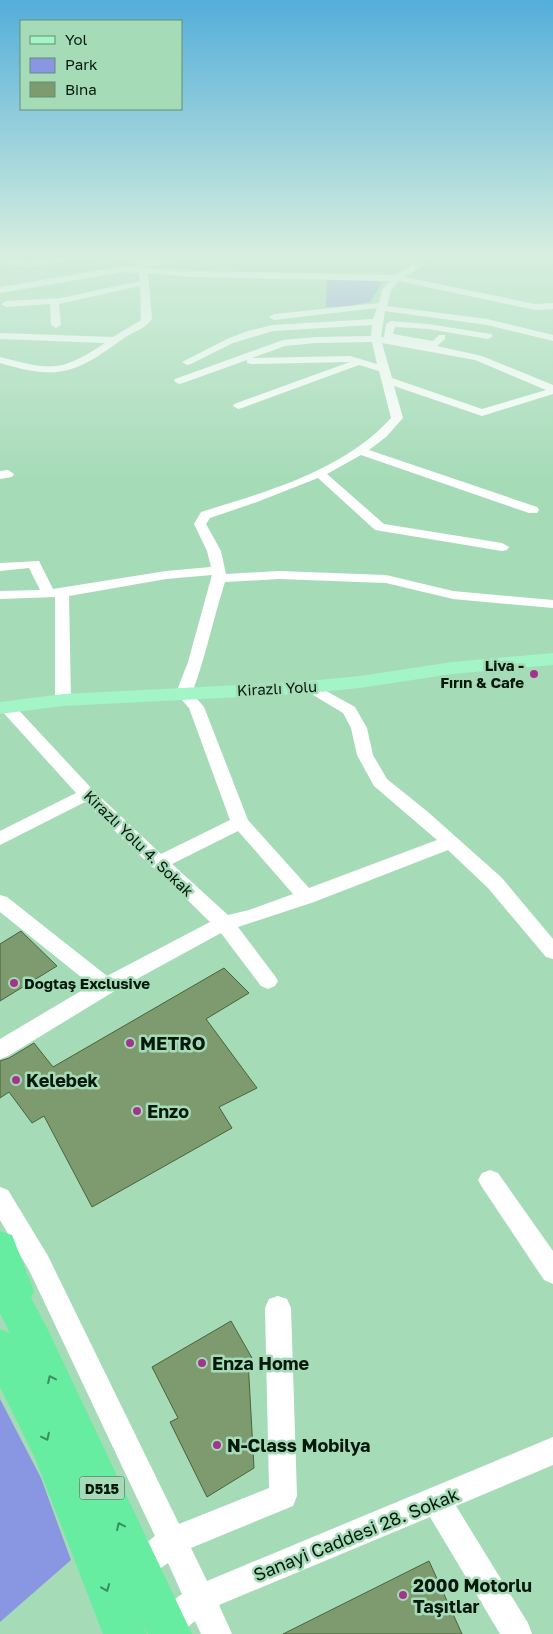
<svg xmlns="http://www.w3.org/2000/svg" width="553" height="1634" viewBox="0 0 553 1634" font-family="'Golos Text',sans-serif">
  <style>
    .green { fill: #8996e2 }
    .building { fill: #7d9b6e; stroke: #48643a }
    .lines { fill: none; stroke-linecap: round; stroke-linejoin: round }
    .minor { fill: #fff; fill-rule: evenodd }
    .major { fill: #a3f4c7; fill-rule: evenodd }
    .highway { fill: #66eda1; fill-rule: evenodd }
    .oneway { stroke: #3a8e5e }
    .poi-dot { fill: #a43390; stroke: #a6dbb8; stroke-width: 2 }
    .labels { text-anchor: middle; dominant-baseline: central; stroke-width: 5; stroke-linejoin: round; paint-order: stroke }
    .shield { fill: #a6dbb8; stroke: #355340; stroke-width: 1 }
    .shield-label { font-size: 14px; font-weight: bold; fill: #05190d }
    .poi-label { font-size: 15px; font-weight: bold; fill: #05190d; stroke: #a6dbb8; text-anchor: end }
    .street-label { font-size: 15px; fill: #05190d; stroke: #a6dbb8 }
    .near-poi-label { font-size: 18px; font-weight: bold; fill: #05190d; stroke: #a6dbb8; text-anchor: start }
    .near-street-label { font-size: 18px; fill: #05190d; stroke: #a6dbb8 }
  </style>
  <rect width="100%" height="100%" fill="#a6dbb8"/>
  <path class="green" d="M327,280L377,281L382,283L370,302L348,306L326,307Z
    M0,1399L41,1478L71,1560L0,1622Z"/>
  <path class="building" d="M21,931L57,966L0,1001V944Z
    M224,968L249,993L206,1019L257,1088L219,1107L232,1128L92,1207L44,1116L32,1123L9,1092L0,1098V1061L9,1058L34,1043L53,1067Z
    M231,1321L252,1358L248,1360L254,1468L207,1497L170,1422L178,1418L152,1367Z
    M429,1561L462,1634H283Z"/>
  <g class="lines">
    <path class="minor" d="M101,252L129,256L143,262L195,252H210L206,255L145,267L147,268L190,271L395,275L412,265L425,252H433L418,269L405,277L535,304L553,303V309L535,310L399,281L391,290L387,306L487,319L553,335V341L487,325L385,311L381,337H384L386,324L391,321L428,324L491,334L493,336L488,339L428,329L395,327L393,334L433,341L439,335H445V339L437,346L482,356L553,385V394L482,416L394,386L403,418L386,437L369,450L537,507L539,510L537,513H529L361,455L327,474L384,524L502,543L509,547L507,550L502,551L375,530L318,478L257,502L210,518L206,524L221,551L226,574L279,571L386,575L453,591L553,600V608L453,599L386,583L279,579L225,582C213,619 206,656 192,693L204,707L248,820L309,888L437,840L374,786L357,755L351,728L343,713L305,690L302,687L305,684L310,682L355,707L367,728L373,755L387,779L428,812L502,878L553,939V959L546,957L488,888L448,850L314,902L238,927L275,976L278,981L275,986L268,989L261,986L221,933L113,992L8,1056L0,1059V1039L91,985L0,912V895L7,897L107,976L210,922L155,868L152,867L85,802L0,845V831L76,793L1,710V704H13L93,790L161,854L230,820L189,708L176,693L188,662L212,575L166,579L69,596L71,700L69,703H57L55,700V597L0,599V591L40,590L29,568L0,571V563L39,561L53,589L166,571L211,567L207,551L194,524L201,512C267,492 344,470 391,418L379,371L359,365L242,408L238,409L233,406L234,404L350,362L251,364L247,363V360L183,383L179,384L174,381L175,379L283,340L316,337L371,336L372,325L273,331L233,343L191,364L187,365L182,362L227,339L248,331L273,325L373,319L377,308L274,320L269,317L274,314L379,303L382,290L390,281L190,277L148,273L152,319C144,330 134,331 124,338C76,373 60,381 0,363V357C51,370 60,373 105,343L0,339V333L113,337L141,320L140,286L59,304L61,325L56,328L51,325L50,304L6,307L1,304L6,301L61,298L140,281L139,273L124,272L0,293V287L124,266L140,267C132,263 124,259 115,257C74,252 42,277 0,261V255L26,262ZM372,342L377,364L350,356L252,358L285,346L316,343ZM382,343L475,360L546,390L482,409L392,378ZM238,831L293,894L249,910L228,915L172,864Z
      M8,470L14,474L12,477L0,479V471Z
      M490,1170L498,1173L553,1251V1284L544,1280L482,1187L478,1180L482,1173Z
      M0,1187L8,1190L48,1256L179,1524L269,1488L265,1308L269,1299L278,1296L287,1299L291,1308L297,1496L293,1506L191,1548L207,1581L553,1437V1465L456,1506L528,1623L532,1634H500L430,1517L219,1605L232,1634H201L195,1621L179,1634H154L151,1625L155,1614L182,1594L168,1563L148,1577L138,1582L128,1577L123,1567L128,1557L155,1536L30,1272L0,1220Z"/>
    <path class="major" d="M553,653V665L452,674L360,688L298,694L63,706L0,714V702L63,694L298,682L360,676L452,662Z"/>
    <path class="highway" d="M0,1231L12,1235L34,1291L31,1298L48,1330L192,1634H148L140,1618L147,1634H103L35,1458L0,1387V1329L10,1333L0,1313Z"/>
  </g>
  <defs><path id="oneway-chevron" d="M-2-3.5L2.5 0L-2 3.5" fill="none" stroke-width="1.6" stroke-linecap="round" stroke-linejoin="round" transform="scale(1.25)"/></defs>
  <g class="oneway">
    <use href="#oneway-chevron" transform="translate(51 1379) rotate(-115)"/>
    <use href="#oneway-chevron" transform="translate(46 1437) rotate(64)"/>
    <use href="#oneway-chevron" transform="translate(120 1526) rotate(-115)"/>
    <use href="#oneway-chevron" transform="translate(106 1588) rotate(68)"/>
  </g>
  <linearGradient id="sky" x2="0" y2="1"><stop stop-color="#53aed9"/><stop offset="0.53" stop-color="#d7efdf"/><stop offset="1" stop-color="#d7efdf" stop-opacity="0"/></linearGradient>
  <rect width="553" height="480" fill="url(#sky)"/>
  <g class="poi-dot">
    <circle cx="534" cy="674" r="5"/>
    <circle cx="14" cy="983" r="5"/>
    <circle cx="130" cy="1043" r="5"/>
    <circle cx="16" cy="1080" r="5"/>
    <circle cx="137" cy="1111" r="5"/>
    <circle cx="202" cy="1363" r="5"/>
    <circle cx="217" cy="1445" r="5"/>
    <circle cx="403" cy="1595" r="5"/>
  </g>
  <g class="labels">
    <rect class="shield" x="79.5" y="1476.5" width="45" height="23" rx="4"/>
    <g class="shield-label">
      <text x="102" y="1488">D515</text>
    </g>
    <g class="poi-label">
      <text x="524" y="665">Liva -<tspan x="524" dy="17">Fırın &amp; Cafe</tspan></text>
      <text x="24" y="983" text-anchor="start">Doğtaş Exclusive</text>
    </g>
    <g class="street-label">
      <text transform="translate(277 688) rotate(-3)">Kirazlı Yolu</text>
      <text transform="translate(139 843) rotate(44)">Kirazlı Yolu 4. Sokak</text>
    </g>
    <g class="near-poi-label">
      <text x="140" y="1043">METRO</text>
      <text x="26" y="1080">Kelebek</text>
      <text x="147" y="1111">Enzo</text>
      <text x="212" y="1363">Enza Home</text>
      <text x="227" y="1445">N-Class Mobilya</text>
      <text x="413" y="1585">2000 Motorlu<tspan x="413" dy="21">Taşıtlar</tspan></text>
    </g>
    <g class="near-street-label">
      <text transform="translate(356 1534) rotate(-22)">Sanayi Caddesi 28. Sokak</text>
    </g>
  </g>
  <rect x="20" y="20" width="162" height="90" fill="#a6dbb8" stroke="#668d74"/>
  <rect x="30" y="36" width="25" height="8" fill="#a3f4c7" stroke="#668d74"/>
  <text x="65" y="45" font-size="15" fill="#05190d">Yol</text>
  <rect x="30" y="58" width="25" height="15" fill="#8996e2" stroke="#668d74"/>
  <text x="65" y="70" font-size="15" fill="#05190d">Park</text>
  <rect x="30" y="82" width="25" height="15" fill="#7d9b6e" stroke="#668d74"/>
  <text x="65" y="95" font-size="15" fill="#05190d">Bina</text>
</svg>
